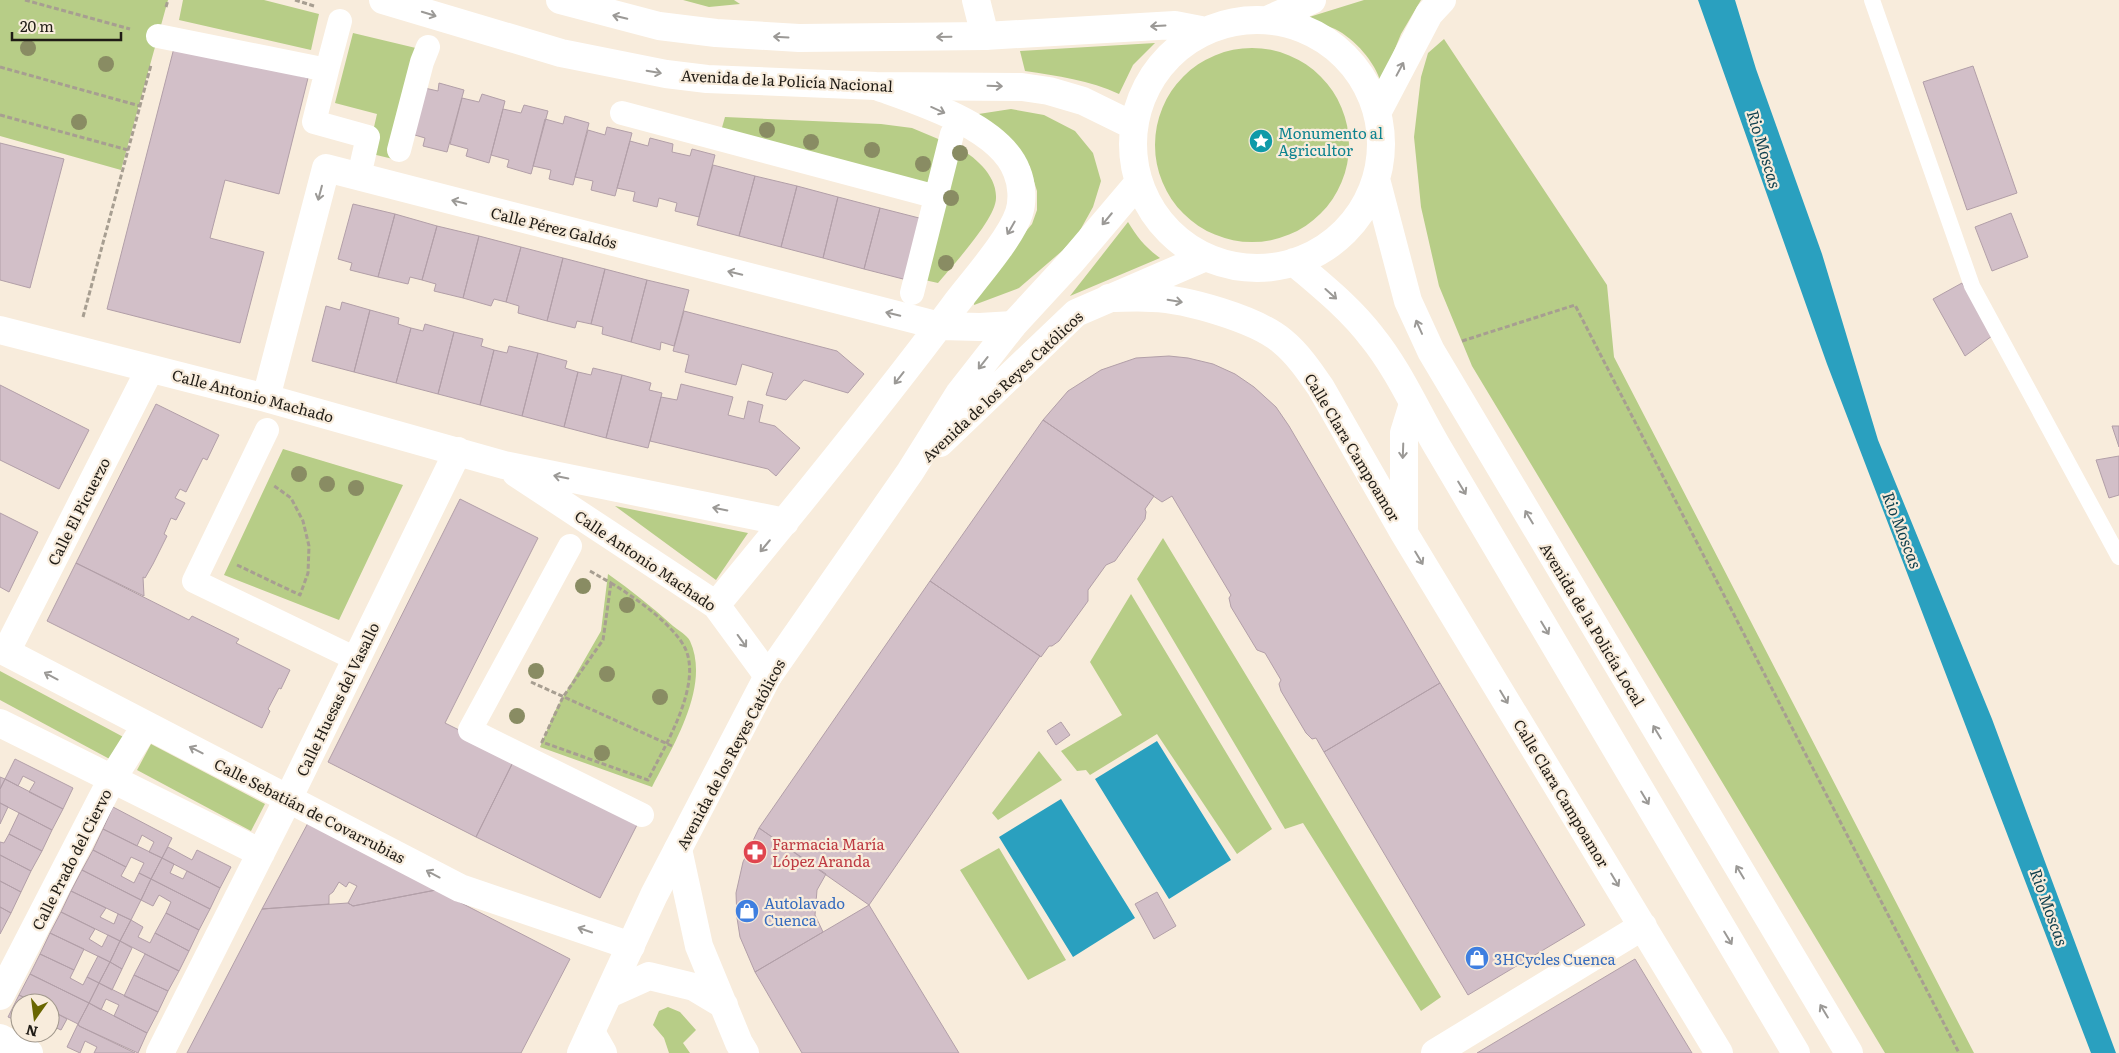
<svg xmlns="http://www.w3.org/2000/svg" width="2119" height="1053" viewBox="0 0 2119 1053" font-family="Literata,serif">
  <style>
    .green { fill: #b7cd87 }
    .water { fill: #2aa0bf }
    .building { fill: #d2bfc8; stroke: #b29fa8 }
    .lines { fill: none; stroke-linecap: round; stroke-linejoin: round }
    .path { stroke: #a79e91; stroke-width: 3; stroke-dasharray: 5 2.5; stroke-linecap: butt }
    .service { stroke: #fff; stroke-width: 16 }
    .pedestrian { stroke: #fff; stroke-width: 24 }
    .minor { stroke: #fff; stroke-width: 28 }
    .secondary { stroke: #fff; stroke-width: 28 }
    .tree { fill: #898c63 }
    .oneway { stroke: #9b9996 }
    .labels { text-anchor: middle; dominant-baseline: central; stroke-width: 4.5; stroke-linejoin: round; paint-order: stroke }
    .street-label { font-size: 15px; fill: #201c16; stroke: #f8ecdc }
    .culture-label { font-size: 15px; fill: #0d838f; stroke: #f8ecdc; text-anchor: start }
    .health-label { font-size: 15px; fill: #be3a42; stroke: #f8ecdc; text-anchor: start }
    .shop-label { font-size: 15px; fill: #366cbe; stroke: #f8ecdc; text-anchor: start }
    .water-label { font-size: 16px; font-style: italic; fill: #10414f; stroke: #f8ecdc }
  </style>
  <rect width="100%" height="100%" fill="#f8ecdc"/>
  <path class="green" d="M0,0H168L121,170L0,136Z
    M183,0H264L319,14L311,50L179,20Z
    M683,0H734L740,4L709,7Z
    M1364,0H1421L1401,34L1381,83C1375,62 1355,39 1335,29C1326,25 1315,22 1306,18Z
    M353,33L420,49L393,159L368,153L377,114L335,103Z
    M1444,39L1607,285L1614,357L1974,1053H1885L1472,366L1439,286L1421,207L1414,137L1421,77L1428,53Z
    M1155,43L1133,65L1119,94C1090,80 1057,76 1025,71L1020,51Z
    M1155 145a97 97 0 1 1 194 0a97 97 0 1 1-194 0Z
    M1011,109L1044,115L1075,131L1093,153L1101,181L1093,207L1078,234L1062,251L1019,288L974,305L975,292L1032,224L1037,210V191L1029,166L972,115Z
    M725,117L881,124L912,128L943,141L931,192L721,131Z
    M956,146C974,156 997,175 996,198C996,219 952,266 938,283L920,279Z
    M1128,222C1137,237 1145,247 1160,258L1070,296Z
    M283,449L403,485L339,620L224,575Z
    M615,506L748,533L716,580Z
    M1163,538L1441,997L1421,1011L1303,823L1285,829L1137,579Z
    M608,574C631,590 652,607 673,626C678,630 687,635 690,641C711,687 672,747 652,787L540,747L555,711L601,631Z
    M1131,594L1272,829L1237,854L1157,734L1090,775L1086,770L1077,771L1061,751L1122,715L1090,662Z
    M0,671L129,740L117,763L0,700Z
    M151,744L265,804L251,831L137,770Z
    M1039,751L1062,780L998,820L992,813Z
    M999,848L1066,960L1028,980L960,870Z
    M668,1007L680,1012L696,1030L683,1043L690,1053H669L664,1038L653,1025L659,1011Z"/>
  <path class="water" d="M1698,0H1735L1756,69L1822,254L1878,440L1992,719L2116,1053H2091L1827,364Z
    M1157,741L1231,860L1169,899L1095,779Z
    M1061,799L1135,918L1073,957L999,837Z"/>
  <path class="building" d="M175,44L308,78L279,194L225,180L210,238L264,252L240,343L107,309Z
    M1973,66L2017,193L1967,210L1923,82Z
    M439,83L464,90L447,152L423,146L425,138L408,133L420,87L438,91Z
    M482,94L505,101L489,163L466,156L468,149L450,144L462,98L479,102Z
    M524,105L548,111L531,174L507,167L509,160L491,155L503,109L521,113Z
    M565,116L589,123L573,185L549,179L551,170L533,166L545,119L563,124Z
    M607,127L632,133L615,196L591,190L593,181L575,177L588,130L605,135Z
    M650,138L673,144L672,152L690,156L692,149L715,155L699,217L675,211L677,203L659,198L657,207L633,201L635,192L617,188L630,141L648,146Z
    M0,143L64,159L30,288L0,280Z
    M713,165L755,176L739,236L697,225Z
    M755,176L797,186L781,247L739,236Z
    M797,186L838,197L823,258L781,247Z
    M838,197L880,208L864,269L823,258Z
    M353,204L395,214L378,277L350,270L352,263L338,259Z
    M880,208L923,219L907,280L864,269Z
    M2011,213L2028,257L1992,271L1975,227Z
    M395,214L437,226L422,280L410,277L408,284L378,277Z
    M437,226L479,236L463,298L434,291L436,284L422,280Z
    M479,236L521,247L506,302L494,299L491,306L463,298Z
    M521,247L563,258L547,321L518,313L519,306L506,302Z
    M563,258L605,269L591,324L577,321L575,328L547,321Z
    M605,269L647,280L631,342L602,334L603,327L591,324Z
    M647,280L689,290L674,346L661,342L660,350L631,342Z
    M1962,283L1992,336L1965,356L1933,299Z
    M342,302L370,310L354,372L312,361L326,306L340,310Z
    M370,310L399,318L398,324L411,328L396,383L354,372Z
    M684,311L837,351L864,374L848,393L804,380L786,400L766,395L773,373L742,364L736,385L685,372L689,355L673,351Z
    M425,324L454,332L438,394L396,383L411,328L423,331Z
    M454,332L483,339L481,346L494,350L480,405L438,394Z
    M509,346L538,353L522,416L480,405L494,350L507,353Z
    M538,353L567,361L565,368L578,372L564,427L522,416Z
    M1169,356L1188,358L1213,364L1235,374L1254,387L1276,407L1289,426L1440,683L1324,752L1316,738L1312,739L1306,733L1281,691L1279,684L1281,680L1265,653L1257,650L1231,607L1229,598L1231,595L1172,496L1162,502L1043,420L1068,391L1101,370L1136,358Z
    M593,368L622,375L606,438L564,427L578,372L591,375Z
    M622,375L651,383L649,390L662,393L648,448L606,438Z
    M681,384L733,397L728,415L744,419L748,401L763,405L759,422L775,426L800,448L776,476L768,469L650,441L661,397L677,400Z
    M0,385L89,430L59,489L0,460Z
    M156,404L219,435L207,460L203,458L186,492L180,489L175,498L185,503L176,520L171,518L164,534L167,536L153,564L145,578L143,577L144,596L76,563Z
    M1043,420L1154,496L1145,509L1146,512L1145,519L1115,561L1106,565L1088,590V601L1059,641L1052,646H1049L1041,657L930,581Z
    M2112,426H2119V447Z
    M2119,456V495L2109,498L2096,460Z
    M460,499L538,538L445,723L515,758L476,837L328,762Z
    M0,513L38,532L9,592L0,587Z
    M76,563L189,620L192,616L239,639L236,643L290,670L281,689L279,688L268,709L270,711L262,728L47,621Z
    M930,581L1040,656L869,905L759,828Z
    M1440,683L1585,925L1468,995L1324,752Z
    M1061,722L1070,735L1056,745L1047,731Z
    M515,758L639,821L600,898L476,837Z
    M15,759L73,788L63,809L29,792L35,782L23,776L18,786L5,779Z
    M0,777L5,779L0,789Z
    M5,779L63,809L52,830L0,803V789Z
    M0,803L8,807L0,824Z
    M113,807L172,838L162,858L149,852L154,842L142,835L137,846L103,829Z
    M19,813L52,830L42,851L9,834Z
    M308,823L436,890L353,906L348,903L357,886L349,882L346,887L339,882L333,892L329,895V904L262,909Z
    M759,828L826,874L817,890L815,915L823,932L755,972L740,937L737,918L736,893L743,862Z
    M103,829L162,858L151,879L139,873L144,863L131,857L126,867L93,850Z
    M9,834L42,851L31,871L0,855V842L4,843Z
    M168,847L192,860L197,850L231,867L220,888L162,858Z
    M93,850L126,867L121,876L134,883L139,873L151,879L141,900L82,870Z
    M0,855L31,871L21,892L0,881Z
    M162,858L174,864L170,873L183,879L187,871L220,888L210,909L151,879Z
    M82,870L141,900L131,920L71,891Z
    M151,879L210,909L199,930L166,913L171,902L159,895L153,906L141,900Z
    M0,881L21,892L11,913L0,907Z
    M436,890L570,959L521,1053H187L262,909L348,903L353,906Z
    M71,891L106,908L100,917L114,924L118,914L131,920L120,941L61,912Z
    M1157,892L1176,926L1154,939L1135,904Z
    M869,905L959,1053H802L755,972Z
    M0,907L11,913L0,934Z
    M61,912L95,929L89,939L102,947L108,935L120,941L110,962L50,933Z
    M166,913L199,930L189,951L155,933Z
    M131,920L143,927L138,937L150,943L155,933L189,951L179,971L120,941Z
    M50,933L84,949L74,970L40,954Z
    M120,941L132,948L122,969L110,962Z
    M40,954L74,970L70,978L83,985L87,977L99,983L89,1003L30,974Z
    M145,954L179,971L168,991L134,975Z
    M98,956L110,962L99,983L87,977Z
    M1635,959L1692,1053H1477Z
    M110,962L122,969L112,990L99,983Z
    M30,974L89,1003L78,1024L50,1010V1003H36L19,995Z
    M134,975L168,991L158,1012L124,996Z
    M99,983L158,1012L147,1033L114,1016L119,1005L106,999L101,1010L89,1003Z
    M19,995L36,1003H20V1022L8,1017Z
    M89,1003L147,1033L138,1053L79,1026L78,1024Z
    M50,1010L67,1019L61,1030L50,1025Z
    M78,1024L79,1026L135,1053H94L97,1047L85,1041L80,1053L67,1047Z"/>
  <g class="lines">
    <path class="path" d="M25,0L130,29
      M295,0L314,6
      M166,7L168,0
      M0,67L140,106
      M0,115L128,150
      M83,317L151,65
      M1462,341L1575,305L1959,1053
      M237,565L300,595L308,573L309,546L303,521L291,498L273,485
      M590,571L611,583
      M611,583C633,596 673,624 685,648C703,685 664,747 648,780L542,742L563,697L603,640Z
      M531,682L672,746"/>
    <path class="service" d="M1872,0L1972,286L2119,557"/>
    <path class="pedestrian" d="M158,36L327,70L314,122L368,137L359,176
      M327,70L340,21
      M622,113L937,197
      M399,150L422,62L428,47
      M912,293L952,134
      M267,430L194,581L356,659
      M570,546L470,730L642,815"/>
    <path class="minor" d="M976,0L985,36
      M1109,298C1123,298 1138,297 1152,298C1186,299 1256,319 1282,341C1298,354 1310,372 1321,388L1404,533L1719,1053
      M0,330L266,398L504,465L785,522
      M266,398L326,168L940,326L980,327L1013,325
      M516,473L716,605L768,676
      M1404,528V433L1413,404
      M716,605C797,507 878,408 954,306C972,282 1010,240 1019,213C1023,201 1022,184 1017,172C1001,127 921,102 879,87
      M0,649L460,888L631,946
      M6,652L150,369
      M0,723L261,853
      M678,849L699,946L739,1043L745,1053
      M609,994L649,976L694,987L724,1005
      M0,996L112,779L146,725
      M591,1032L603,1053
      M0,1038L29,1053
      M160,1053L289,797L458,451
      M1435,1053L1643,926"/>
    <path class="secondary" d="M383,0L561,53L666,74L707,79L876,86L1022,87L1049,91L1083,101L1134,126
      M560,0L659,26L716,33L799,38L985,36L1175,25L1206,31
      M1267,20L1312,0
      M1133 144a124 124 0 1 1 248 0a124 124 0 1 1-248 0Z
      M1377,113L1429,14L1442,0
      M1376,179L1408,301L1431,351L1849,1053
      M1294,262C1322,286 1350,308 1372,337C1398,369 1416,410 1437,446L1796,1053
      M940,443L1076,313L1206,257
      M581,1053L654,895L768,676L910,472L959,394L1013,325L1072,261L1139,182"/>
  </g>
  <g class="tree">
    <circle cx="28" cy="48" r="8"/>
    <circle cx="106" cy="64" r="8"/>
    <circle cx="79" cy="122" r="8"/>
    <circle cx="767" cy="130" r="8"/>
    <circle cx="811" cy="142" r="8"/>
    <circle cx="872" cy="150" r="8"/>
    <circle cx="960" cy="153" r="8"/>
    <circle cx="923" cy="164" r="8"/>
    <circle cx="951" cy="198" r="8"/>
    <circle cx="946" cy="263" r="8"/>
    <circle cx="299" cy="474" r="8"/>
    <circle cx="327" cy="484" r="8"/>
    <circle cx="356" cy="488" r="8"/>
    <circle cx="583" cy="586" r="8"/>
    <circle cx="627" cy="605" r="8"/>
    <circle cx="536" cy="671" r="8"/>
    <circle cx="607" cy="674" r="8"/>
    <circle cx="660" cy="697" r="8"/>
    <circle cx="517" cy="716" r="8"/>
    <circle cx="602" cy="753" r="8"/>
  </g>
  <defs><path id="oneway-shaft" d="M-6 0H5M1.5-3L5.5 0L1.5 3" fill="none" stroke-width="1.6" stroke-linecap="round" stroke-linejoin="round" transform="scale(1.25)"/></defs>
  <g class="oneway">
    <use href="#oneway-shaft" transform="translate(429 14) rotate(17)"/>
    <use href="#oneway-shaft" transform="translate(620 17) rotate(-167)"/>
    <use href="#oneway-shaft" transform="translate(1158 26) rotate(177)"/>
    <use href="#oneway-shaft" transform="translate(781 37) rotate(-177)"/>
    <use href="#oneway-shaft" transform="translate(944 37) rotate(179)"/>
    <use href="#oneway-shaft" transform="translate(1400 69) rotate(-62)"/>
    <use href="#oneway-shaft" transform="translate(654 72) rotate(10)"/>
    <use href="#oneway-shaft" transform="translate(995 86) rotate(2)"/>
    <use href="#oneway-shaft" transform="translate(938 110) rotate(24)"/>
    <use href="#oneway-shaft" transform="translate(320 193) rotate(105)"/>
    <use href="#oneway-shaft" transform="translate(459 202) rotate(-166)"/>
    <use href="#oneway-shaft" transform="translate(1107 219) rotate(130)"/>
    <use href="#oneway-shaft" transform="translate(1011 228) rotate(120)"/>
    <use href="#oneway-shaft" transform="translate(735 273) rotate(-166)"/>
    <use href="#oneway-shaft" transform="translate(1331 294) rotate(42)"/>
    <use href="#oneway-shaft" transform="translate(1175 301) rotate(9)"/>
    <use href="#oneway-shaft" transform="translate(893 314) rotate(-166)"/>
    <use href="#oneway-shaft" transform="translate(1419 327) rotate(-114)"/>
    <use href="#oneway-shaft" transform="translate(983 363) rotate(128)"/>
    <use href="#oneway-shaft" transform="translate(899 378) rotate(128)"/>
    <use href="#oneway-shaft" transform="translate(1403 451) rotate(92)"/>
    <use href="#oneway-shaft" transform="translate(561 477) rotate(-169)"/>
    <use href="#oneway-shaft" transform="translate(1462 488) rotate(59)"/>
    <use href="#oneway-shaft" transform="translate(720 509) rotate(-169)"/>
    <use href="#oneway-shaft" transform="translate(1529 517) rotate(-121)"/>
    <use href="#oneway-shaft" transform="translate(765 546) rotate(130)"/>
    <use href="#oneway-shaft" transform="translate(1419 558) rotate(59)"/>
    <use href="#oneway-shaft" transform="translate(1545 628) rotate(59)"/>
    <use href="#oneway-shaft" transform="translate(742 641) rotate(54)"/>
    <use href="#oneway-shaft" transform="translate(51 676) rotate(-152)"/>
    <use href="#oneway-shaft" transform="translate(1504 697) rotate(59)"/>
    <use href="#oneway-shaft" transform="translate(1657 732) rotate(-121)"/>
    <use href="#oneway-shaft" transform="translate(196 750) rotate(-153)"/>
    <use href="#oneway-shaft" transform="translate(1645 798) rotate(59)"/>
    <use href="#oneway-shaft" transform="translate(1740 872) rotate(-121)"/>
    <use href="#oneway-shaft" transform="translate(433 874) rotate(-152)"/>
    <use href="#oneway-shaft" transform="translate(1615 880) rotate(59)"/>
    <use href="#oneway-shaft" transform="translate(585 930) rotate(-161)"/>
    <use href="#oneway-shaft" transform="translate(1728 938) rotate(59)"/>
    <use href="#oneway-shaft" transform="translate(1824 1011) rotate(-121)"/>
  </g>
  <defs>
    <g id="sight-disc" transform="scale(1.25)"><circle r="9.5" fill="#0f9aa8" stroke="#f8ecdc"/><path d="M0-6L1.8-2.2L6-1.7L2.9 1.2L3.7 5.4L0 3.3L-3.7 5.4L-2.9 1.2L-6-1.7L-1.8-2.2Z" fill="#fff"/></g>
    <g id="pharmacy-disc" transform="scale(1.25)"><circle r="9.5" fill="#e0444e" stroke="#f8ecdc"/><path d="M-2-6h4v4h4v4h-4v4h-4v-4h-4v-4h4Z" fill="#fff"/></g>
    <g id="shop-disc" transform="scale(1.25)"><circle r="9.5" fill="#3f7fe0" stroke="#f8ecdc"/><path d="M-5-2.5h2.3a2.7 3.5 0 0 1 5.4 0H5L5.5 6h-11ZM-1.5-2.5h3a1.5 2.3 0 0 0-3 0Z" fill="#fff"/></g>
  </defs>
  <g fill-rule="evenodd">
    <use href="#sight-disc" x="1261" y="141"/>
    <use href="#pharmacy-disc" x="755" y="852"/>
    <use href="#shop-disc" x="747" y="911"/>
    <use href="#shop-disc" x="1477" y="958"/>
  </g>
  <g class="labels">
    <g class="street-label">
      <text transform="translate(787 80) rotate(3)">Avenida de la Policía Nacional</text>
      <text transform="translate(554 227) rotate(14)">Calle Pérez Galdós</text>
      <text transform="translate(1002 386) rotate(-43)">Avenida de los Reyes Católicos</text>
      <text transform="translate(253 395) rotate(15)">Calle Antonio Machado</text>
      <text transform="translate(1353 447) rotate(59)">Calle Clara Campoamor</text>
      <text transform="translate(78 511) rotate(-63)">Calle El Picuerzo</text>
      <text transform="translate(646 560) rotate(34)">Calle Antonio Machado</text>
      <text transform="translate(1593 624) rotate(59)">Avenida de la Policía Local</text>
      <text transform="translate(337 699) rotate(-64)">Calle Huesas del Vasallo</text>
      <text transform="translate(730 754) rotate(-62)">Avenida de los Reyes Católicos</text>
      <text transform="translate(1562 793) rotate(59)">Calle Clara Campoamor</text>
      <text transform="translate(310 810) rotate(27)">Calle Sebatián de Covarrubias</text>
      <text transform="translate(71 859) rotate(-63)">Calle Prado del Ciervo</text>
    </g>
    <g class="culture-label">
      <text x="1278" y="132">Monumento al<tspan x="1278" dy="17">Agricultor</tspan></text>
    </g>
    <g class="health-label">
      <text x="772" y="843">Farmacia María<tspan x="772" dy="17">López Aranda</tspan></text>
    </g>
    <g class="shop-label">
      <text x="764" y="902">Autolavado<tspan x="764" dy="17">Cuenca</tspan></text>
      <text x="1494" y="958">3HCycles Cuenca</text>
    </g>
    <g class="water-label">
      <text transform="translate(1765 149) rotate(73)">Rio Moscas</text>
      <text transform="translate(1903 530) rotate(69)">Rio Moscas</text>
      <text transform="translate(2050 907) rotate(70)">Rio Moscas</text>
    </g>
  </g>
  <g transform="translate(35 1018) rotate(194)"><circle r="24" fill="#f8ecdc" stroke="#a2998d"/>
  <path d="M0-4L9 19L0 12L-9 19Z" fill="#696600"/>
  <text y="-8" font-size="14" font-weight="bold" text-anchor="middle" fill="#201c16">N</text>
  </g>
  <path d="M12 32v8h109v-8" fill="none" stroke="#201c16" stroke-width="2.5"/>
  <text x="20" y="32" font-size="15" fill="#201c16" stroke="#f8ecdc" stroke-width="4" paint-order="stroke">20 m</text>
</svg>
